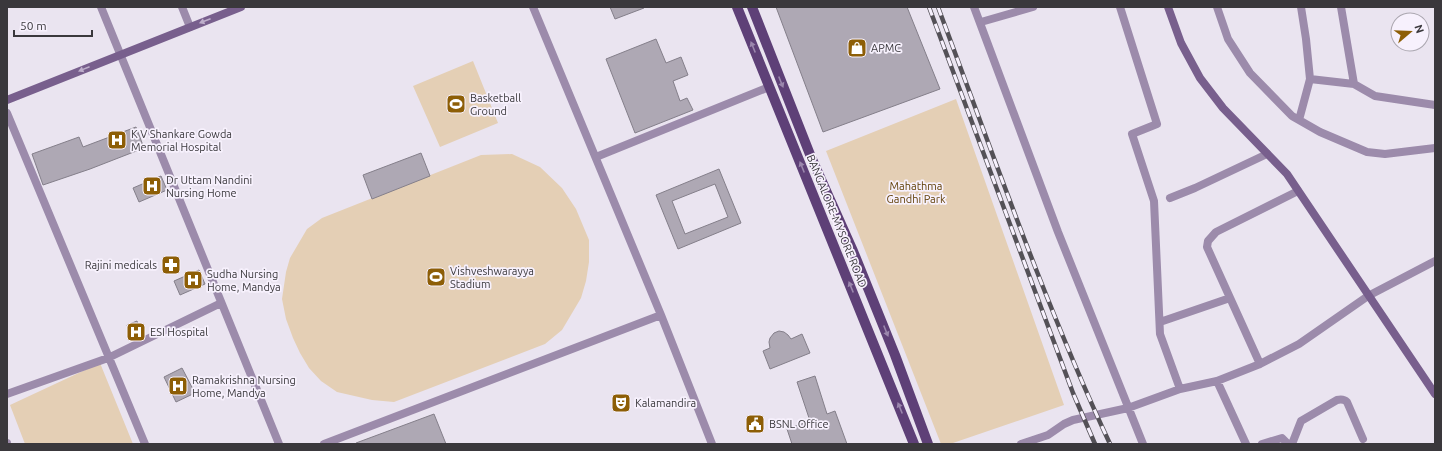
<svg xmlns="http://www.w3.org/2000/svg" width="1442" height="451" viewBox="0 0 1442 451" font-family="Ubuntu,sans-serif">
  <style>
    .green { fill: #e4cfb5 }
    .building { fill: #aea8b4; stroke: #847f8a; fill-rule: evenodd }
    .lines { fill: none; stroke-linecap: round; stroke-linejoin: round }
    .street { stroke: #9c8bab; stroke-width: 8 }
    .secondary { stroke: #785f8d; stroke-width: 8 }
    .primary { stroke: #5e4077; stroke-width: 10 }
    .rail-casing { stroke: #545157; stroke-width: 4.5 }
    .rail { stroke: #f7f1fd; stroke-width: 3; stroke-dasharray: 9; stroke-linecap: butt }
    .oneway { fill: #beafcb }
    .oneway2 { fill: #9b87ad }
    .labels { text-anchor: middle; dominant-baseline: central; stroke-width: 3.5; stroke-linejoin: round; paint-order: stroke }
    .poi-label { font-size: 11px; fill: #3a383c; stroke: #f7f1fd; text-anchor: start }
    .park-label { font-size: 11px; fill: #614007; stroke: #f7f1fd }
    .street-label { font-size: 11px; fill: #3a383c; stroke: #f7f1fd }
  </style>
  <rect width="100%" height="100%" fill="#eae4f0"/>
  <path class="green" d="M473,61L498,123L440,147L413,86Z
    M956,99L1064,405L950,444H941L826,151Z
    M512,154L540,167L562,188L576,209L589,240V262L586,281L581,298L562,330L545,344L394,402L372,400L337,392L321,381L309,368L300,353L293,338L286,319L282,299L286,272L290,258L307,229L322,218L481,155Z
    M100,363L133,444H25L10,405Z"/>
  <path class="building" d="M610,7H644V8L615,19Z
    M776,7H907L940,89L823,132Z
    M656,39L666,63L681,57L688,75L673,81L680,101L687,98L693,110L635,133L606,59Z
    M136,127L144,148L90,169L43,185L32,154L79,137L83,147Z
    M421,153L430,176L372,199L363,175Z
    M719,169L741,223L678,249L656,195ZM715,184L728,217L685,234L672,201Z
    M161,176L167,190L139,202L133,188Z
    M199,270L205,284L180,295L174,281Z
    M137,321L142,335L133,340L127,325Z
    M779,331L784,332L788,335L791,339L802,334L810,353L770,369L763,351L770,348L769,342L770,338L774,333Z
    M182,368L195,393L176,402L164,377Z
    M815,376L827,414L835,411L847,444H792L787,429L810,421L797,382Z
    M434,414L446,444H356V443Z"/>
  <g class="lines">
    <path class="street" d="M101,7L279,444
      M182,7L190,27
      M533,7L661,315L712,444
      M974,7L1058,232L1143,444
      M1120,7L1157,124L1132,134L1154,201L1160,334L1180,389
      M1217,7L1228,39L1250,73L1292,116L1320,132L1367,152L1385,154L1435,148
      M1341,7L1354,84
      M981,22L1033,7
      M1310,79L1354,84L1375,96L1435,105
      M7,113L145,444
      M1299,120L1310,79L1306,39L1301,7
      M596,157L769,87
      M1170,198L1195,188L1267,154
      M1160,322L1230,298
      M1260,364L1207,247L1208,241L1216,232L1298,191
      M1217,381L1246,444
      M7,394L108,358L221,303
      M7,443V444
      M324,444L661,315
      M1021,444L1048,435L1064,424L1073,420L1128,408L1180,389L1217,381L1260,364L1299,344L1368,296L1435,261
      M1262,444L1282,438L1288,444
      M1292,444L1301,421L1337,400C1341,399 1344,399 1347,402L1363,439"/>
    <path class="secondary" d="M1168,7L1181,43L1200,78L1223,108L1287,174L1435,394
      M7,100L241,7"/>
    <path class="primary" d="M737,7L914,444
      M752,7L811,157L853,251L895,355L928,444"/>
    <g class="rail-casing">
      <path id="rail" d="M929,7L1073,393L1095,444
        M938,7C993,154 1044,302 1110,444"/>
    </g>
    <use href="#rail" class="rail"/>
  </g>
  <defs><path id="oneway-solid" d="M-6-.8H1V-3.2L6.5 0L1 3.2V.8H-6Z"/></defs>
  <g class="oneway">
    <use href="#oneway-solid" transform="translate(205 21) rotate(159)"/>
    <use href="#oneway-solid" transform="translate(84 69) rotate(158)"/>
  </g>
  <g class="oneway2">
    <use href="#oneway-solid" transform="translate(753 47) rotate(-112)"/>
    <use href="#oneway-solid" transform="translate(781 82) rotate(68)"/>
    <use href="#oneway-solid" transform="translate(802 167) rotate(-112)"/>
    <use href="#oneway-solid" transform="translate(851 287) rotate(-112)"/>
    <use href="#oneway-solid" transform="translate(886 331) rotate(68)"/>
    <use href="#oneway-solid" transform="translate(900 408) rotate(-112)"/>
  </g>
  <defs>
    <g id="shop-square" transform="scale(1)"><rect x="-9" y="-9" width="18" height="18" rx="4" fill="#8d5e06" stroke="#f7f1fd"/><path d="M-5-2.5h2.3a2.7 3.5 0 0 1 5.4 0H5L5.5 6h-11ZM-1.5-2.5h3a1.5 2.3 0 0 0-3 0Z" fill="#fff"/></g>
    <g id="stadium-square" transform="scale(1)"><rect x="-9" y="-9" width="18" height="18" rx="4" fill="#8d5e06" stroke="#f7f1fd"/><path d="M0-5a6.5 5 0 1 0 0 10a6.5 5 0 1 0 0-10ZM-3.5-1.8h7v3.6h-7Z" fill="#fff"/></g>
    <g id="hospital-square" transform="scale(1)"><rect x="-9" y="-9" width="18" height="18" rx="4" fill="#8d5e06" stroke="#f7f1fd"/><path d="M-5-5h3v3.5h4V-5h3V5h-3V1.5h-4V5h-3Z" fill="#fff"/></g>
    <g id="pharmacy-square" transform="scale(1)"><rect x="-9" y="-9" width="18" height="18" rx="4" fill="#8d5e06" stroke="#f7f1fd"/><path d="M-2-6h4v4h4v4h-4v4h-4v-4h-4v-4h4Z" fill="#fff"/></g>
    <g id="theatre-square" transform="scale(1)"><rect x="-9" y="-9" width="18" height="18" rx="4" fill="#8d5e06" stroke="#f7f1fd"/><path d="M-5-5.5Q0-4 5-5.5V0Q5 5 0 6Q-5 5-5 0ZM-3.3-2.5H-1v1.5H-3.3ZM1-2.5H3.3v1.5H1ZM-2.8 1Q0 5.5 2.8 1Z" fill="#fff"/></g>
    <g id="civic-square" transform="scale(1)"><rect x="-9" y="-9" width="18" height="18" rx="4" fill="#8d5e06" stroke="#f7f1fd"/><path d="M-.6-6.5H3V-4.5H.6V-3L4-1V1h2V6H-6V1h2V-1L-.6-3ZM-1.2 2.5V6h2.4V2.5Z" fill="#fff"/></g>
  </defs>
  <g fill-rule="evenodd">
    <use href="#shop-square" x="857" y="48"/>
    <use href="#stadium-square" x="456" y="104"/>
    <use href="#hospital-square" x="117" y="140"/>
    <use href="#hospital-square" x="152" y="186"/>
    <use href="#pharmacy-square" x="171" y="265"/>
    <use href="#stadium-square" x="436" y="277"/>
    <use href="#hospital-square" x="193" y="280"/>
    <use href="#hospital-square" x="136" y="332"/>
    <use href="#hospital-square" x="178" y="386"/>
    <use href="#theatre-square" x="621" y="403"/>
    <use href="#civic-square" x="755" y="424"/>
  </g>
  <g class="labels">
    <g class="poi-label">
      <text x="871" y="48">APMC</text>
      <text x="470" y="98">Basketball<tspan x="470" dy="13">Ground</tspan></text>
      <text x="131" y="134">K V Shankare Gowda<tspan x="131" dy="13">Memorial Hospital</tspan></text>
      <text x="166" y="180">Dr Uttam Nandini<tspan x="166" dy="13">Nursing Home</tspan></text>
      <text x="157" y="265" text-anchor="end">Rajini medicals</text>
      <text x="450" y="271">Vishveshwarayya<tspan x="450" dy="13">Stadium</tspan></text>
      <text x="207" y="274">Sudha Nursing<tspan x="207" dy="13">Home, Mandya</tspan></text>
      <text x="150" y="332">ESI Hospital</text>
      <text x="192" y="380">Ramakrishna Nursing<tspan x="192" dy="13">Home, Mandya</tspan></text>
      <text x="635" y="403">Kalamandira</text>
      <text x="769" y="424">BSNL Office</text>
    </g>
    <g class="park-label">
      <text x="916" y="186">Mahathma<tspan x="916" dy="13">Gandhi Park</tspan></text>
    </g>
    <g class="street-label">
      <text transform="translate(837 221) rotate(68)">BANGALORE-MYSORE ROAD</text>
    </g>
  </g>
  <rect width="1442" height="451" fill="none" stroke="#3a383c" stroke-width="16"/>
  <g transform="translate(1410 32) rotate(71)"><circle r="19" fill="#f7f1fd" stroke="#aba7b0"/>
  <path d="M0-3L7 15L0 10L-7 15Z" fill="#8d5e06"/>
  <text y="-6" font-size="11" font-weight="bold" text-anchor="middle" fill="#3a383c">N</text>
  </g>
  <path d="M14 30v6h78v-6" fill="none" stroke="#3a383c" stroke-width="2"/>
  <text x="20" y="30" font-size="12" fill="#3a383c" stroke="#f7f1fd" stroke-width="3" paint-order="stroke">50 m</text>
</svg>
